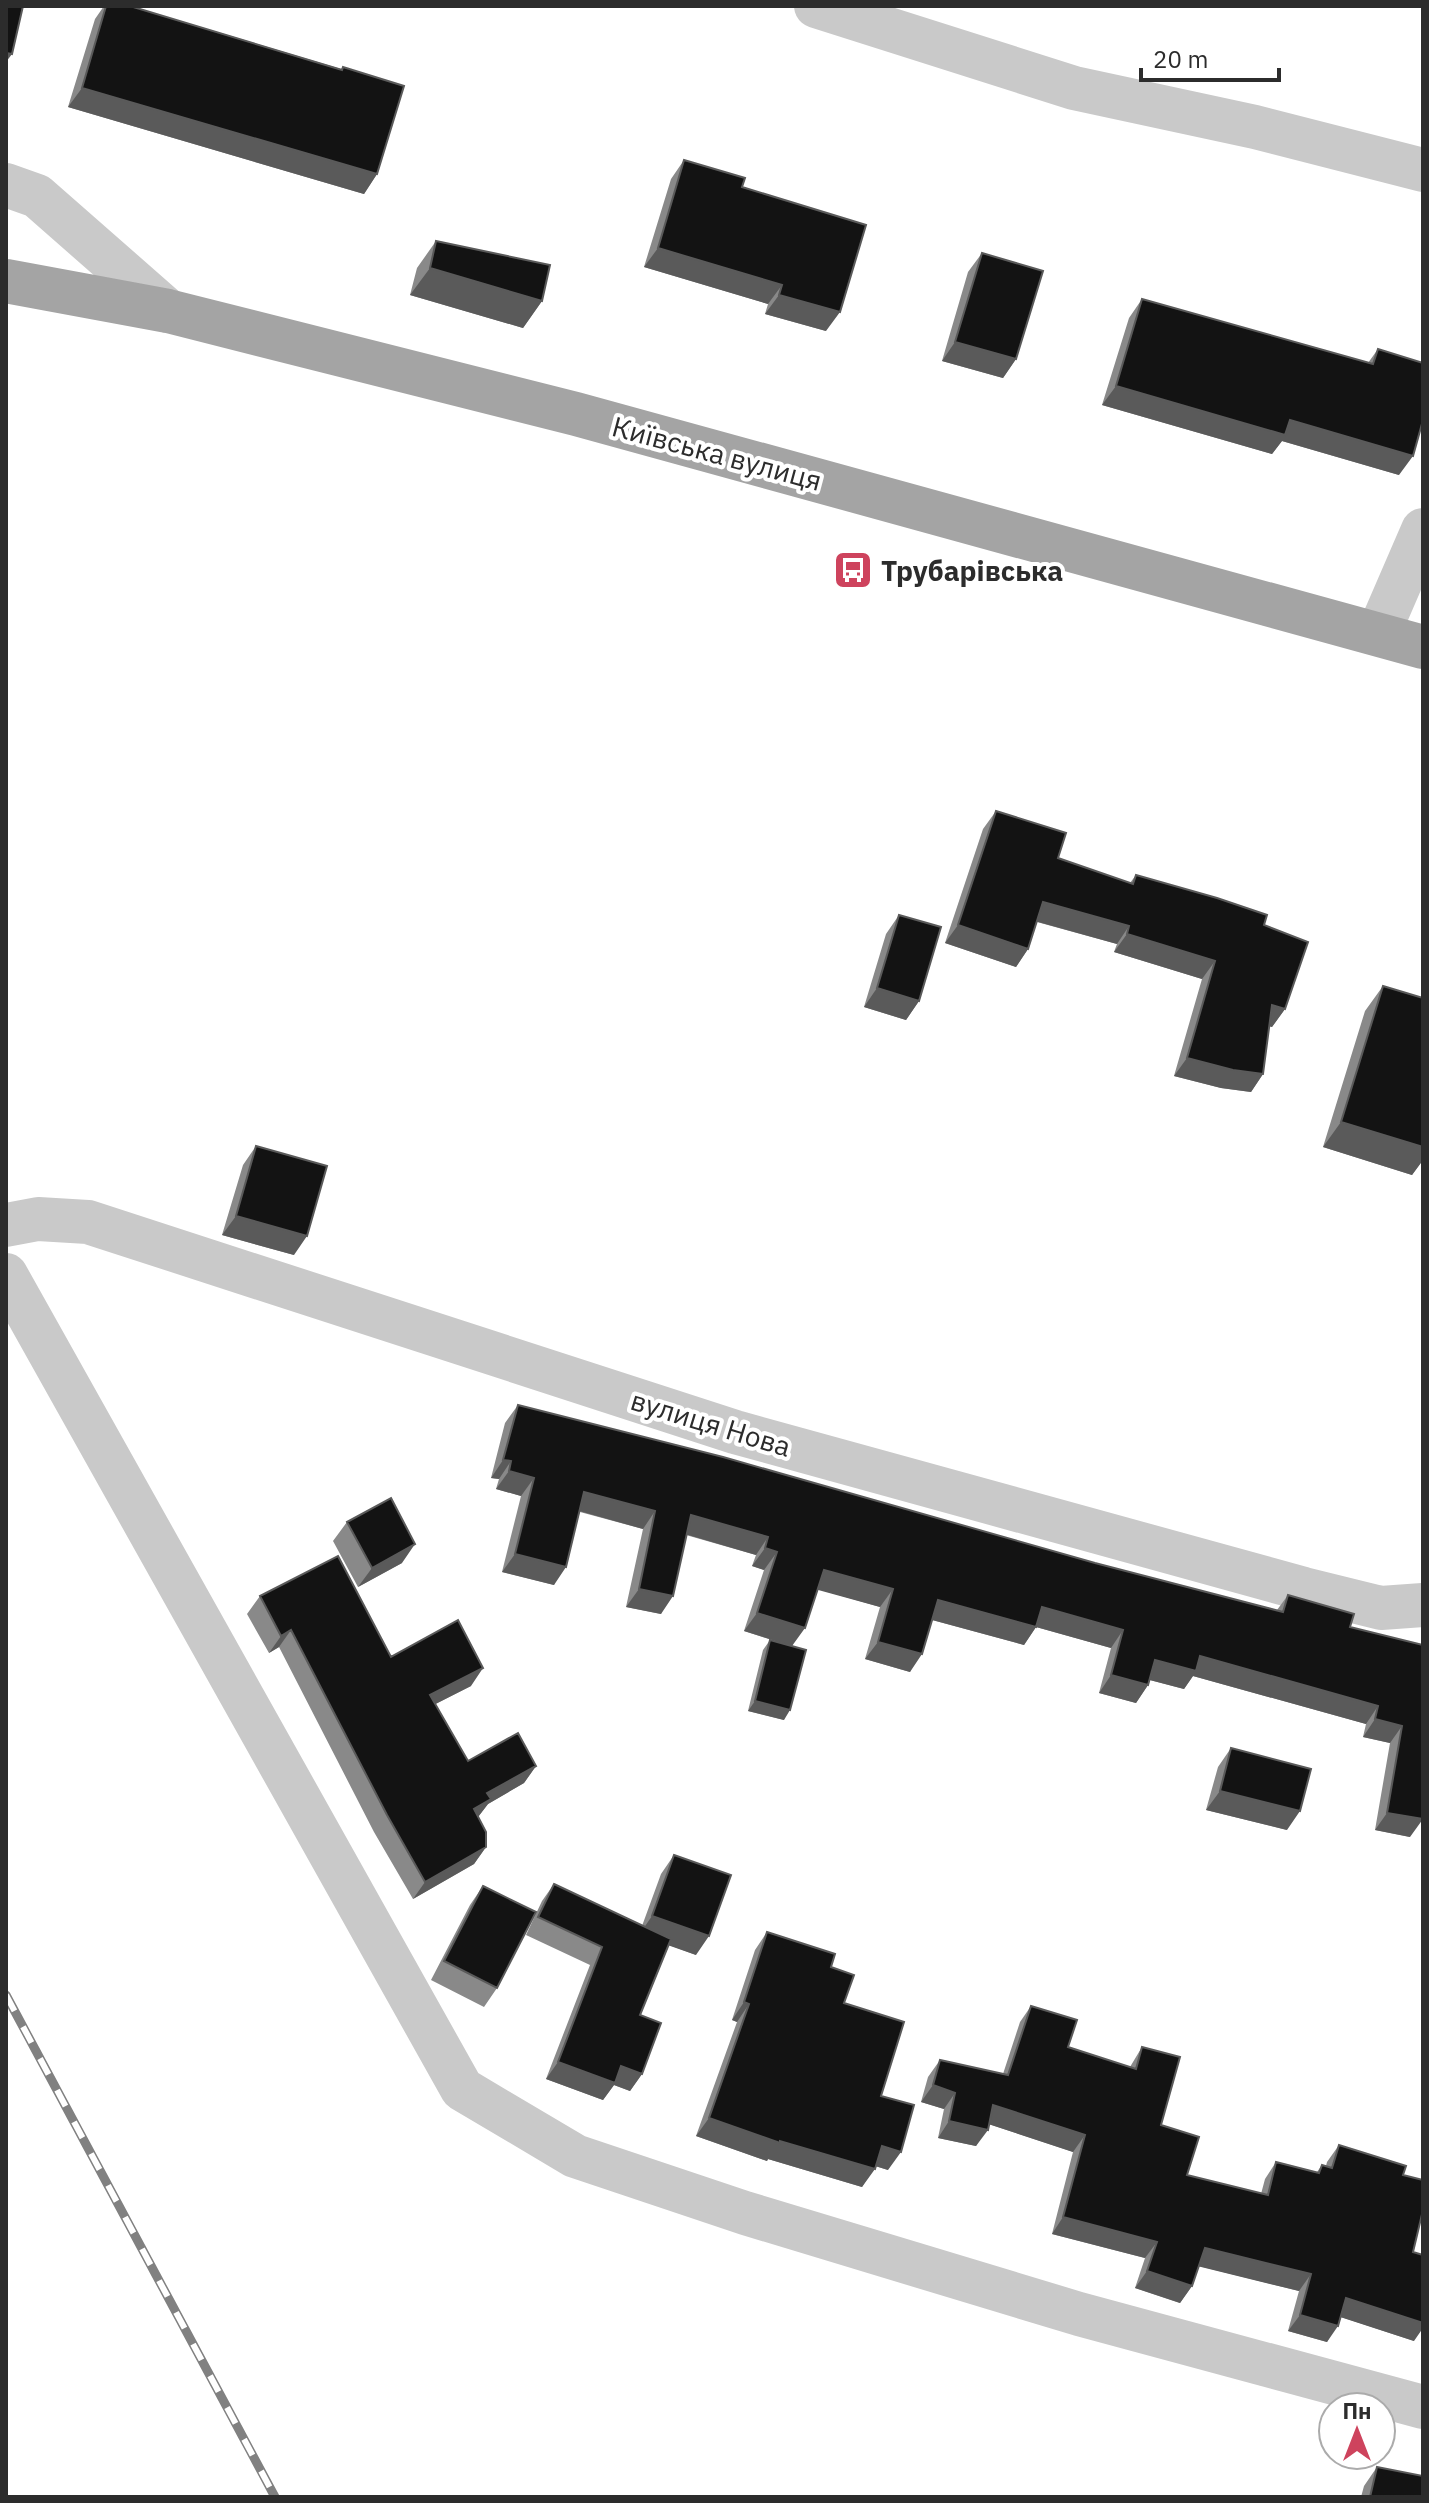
<svg xmlns="http://www.w3.org/2000/svg" width="1429" height="2503" viewBox="0 0 1429 2503" font-family="'IBM Plex Sans',sans-serif">
  <style>
    .lines { fill: none; stroke-linecap: round; stroke-linejoin: round }
    .minor { stroke: #c9c9c9; stroke-width: 44 }
    .major { stroke: #a4a4a4; stroke-width: 44 }
    .rail-casing { stroke: #818181; stroke-width: 9 }
    .rail { stroke: #fff; stroke-width: 6; stroke-dasharray: 18; stroke-linecap: butt }
    .wall { fill: #898989 }
    .shaded-wall { fill: #5a5a5a }
    .building { fill: #131313; stroke: #5a5a5a; stroke-width: 2 }
    .labels { text-anchor: middle; dominant-baseline: central; stroke-width: 8; stroke-linejoin: round; paint-order: stroke }
    .street-label { font-size: 28px; fill: #2c2c2c; stroke: #fff }
    .poi-label { font-size: 28px; font-weight: bold; fill: #2c2c2c; stroke: #fff; text-anchor: start }
  </style>
  <rect width="100%" height="100%" fill="#fff"/>
  <g class="lines">
    <path class="minor" d="M816,6L1074,88L1255,127L1423,170
      M6,185L37,196L168,311
      M1378,634L1423,530
      M6,1225L38,1219L88,1222L735,1432L1304,1589L1381,1608L1423,1605
      M6,1275L462,2089L575,2156L745,2213L1079,2314L1423,2407"/>
    <path class="major" d="M6,281L168,311L576,414L1423,647"/>
    <g class="rail-casing">
      <path id="rail" d="M6,1995L275,2497"/>
    </g>
    <use href="#rail" class="rail"/>
  </g>
  <path class="wall" d="M104,6H130L341,69L377,174L364,194L68,107L95,19Z
    M684,160L742,187L826,331L765,314L768,304L644,267L671,179Z
    M436,241L542,301L523,328L410,295L417,268Z
    M982,253L1016,359L1003,378L942,361L968,272Z
    M1142,299L1368,363L1378,349L1399,475L1282,441L1272,454L1102,405L1129,318Z
    M996,811L1058,858L1130,883L1136,875L1264,925L1285,1009L1272,1027L1269,1026L1263,1074L1251,1092L1221,1088L1174,1076L1202,979L1114,952L1117,944L1037,922L1028,949L1016,967L945,943L983,829Z
    M899,915L919,1001L906,1020L864,1007L886,934Z
    M1383,986L1423,998V1160L1412,1175L1323,1147L1365,1011Z
    M256,1146L294,1255L222,1235L243,1165Z
    M518,1405L1095,1563L1277,1610L1288,1595L1350,1627L1423,1645L1410,1837L1375,1830L1390,1743L1363,1737L1366,1724L1193,1676L1184,1689L1150,1680L1148,1685L1136,1703L1099,1693L1111,1648L1036,1627L1024,1645L932,1620L910,1672L865,1659L880,1607L818,1589L792,1646L784,1720L748,1711L763,1650L770,1640L791,1646L744,1631L764,1570L752,1566L756,1555L686,1535L661,1614L626,1607L643,1529L580,1512L554,1585L502,1572L521,1496L496,1489L499,1479L491,1478L505,1423Z
    M347,1522L402,1563L358,1587L333,1541Z
    M260,1596L391,1657L471,1686L435,1704L468,1761L536,1766L524,1783L488,1804L478,1817L486,1847L474,1864L413,1899L374,1832L279,1647L269,1653L247,1614Z
    M1231,1748L1287,1830L1206,1810L1218,1767Z
    M674,1855L696,1955L669,1945L640,2015L642,2074L630,2091L614,2085L603,2100L546,2079L590,1965L526,1935L542,1901L554,1884L642,1926L661,1874Z
    M483,1886L497,1988L484,2007L431,1980L470,1905Z
    M767,1932L831,1967L881,2096L888,2170L875,2166L862,2187L768,2159L767,2161L696,2136L737,2022L732,2020L755,1950Z
    M1031,2006L1068,2047L1130,2067L1142,2047L1161,2125L1187,2175L1261,2194L1265,2179L1276,2162L1317,2172L1322,2165L1326,2166L1327,2162L1339,2145L1403,2175L1413,2252L1414,2341L1341,2317L1327,2342L1288,2331L1299,2291L1199,2266L1192,2286L1180,2303L1135,2288L1145,2258L1052,2234L1073,2152L989,2124L976,2146L938,2138L944,2109L921,2102L928,2077L940,2060L1003,2074L1020,2022Z
    M1377,2467L1423,2497H1361L1364,2486Z"/>
  <path class="shaded-wall" d="M6,53L12,54L6,62Z
    M82,88L377,174L364,194L68,107Z
    M658,248L782,285L768,304L644,267Z
    M430,268L542,301L523,328L410,295Z
    M779,295L840,312L826,331L765,314Z
    M955,342L1016,359L1003,378L942,361Z
    M1116,386L1290,420L1413,456L1399,475L1282,441L1272,454L1102,405Z
    M1043,902L1129,926L1117,944L1031,920Z
    M958,925L1028,949L1016,967L945,943Z
    M1127,934L1215,961L1202,979L1114,952Z
    M877,988L919,1001L906,1020L864,1007Z
    M1272,1005L1285,1009L1272,1027L1259,1023Z
    M1187,1058L1263,1074L1251,1092L1221,1088L1174,1076Z
    M1341,1122L1423,1147V1160L1412,1175L1323,1147Z
    M236,1216L307,1236L294,1255L222,1235Z
    M503,1460L511,1461L499,1479L491,1478Z
    M509,1471L534,1478L521,1496L496,1489Z
    M584,1492L655,1511L643,1529L572,1509Z
    M691,1515L768,1537L756,1555L678,1532Z
    M415,1544L402,1563L358,1587L372,1568Z
    M765,1548L777,1552L764,1570L752,1566Z
    M515,1554L566,1567L554,1585L502,1572Z
    M824,1570L893,1589L880,1607L811,1588Z
    M639,1589L673,1596L661,1614L626,1607Z
    M938,1600L1036,1627L1024,1645L925,1618Z
    M1042,1607L1123,1630L1111,1648L1029,1625Z
    M757,1613L805,1628L792,1646L744,1631Z
    M291,1630L279,1647L269,1653L281,1636Z
    M878,1642L922,1654L910,1672L865,1659Z
    M1200,1656L1378,1706L1366,1724L1193,1676L1184,1689L1142,1678L1155,1660Z
    M483,1668L471,1686L418,1713L430,1695Z
    M1111,1675L1148,1685L1136,1703L1099,1693Z
    M755,1701L790,1710L784,1720L748,1711Z
    M1375,1719L1402,1726L1390,1743L1363,1737Z
    M536,1766L524,1783L488,1804L478,1817L461,1827L474,1809L487,1793Z
    M1220,1791L1300,1811L1287,1830L1206,1810Z
    M1387,1813L1423,1819L1410,1837L1375,1830Z
    M486,1847L474,1864L413,1899L425,1882Z
    M652,1916L709,1936L696,1955L639,1935Z
    M744,2002L749,2004L737,2022L732,2020Z
    M558,2062L621,2066L642,2074L630,2091L614,2085L603,2100L546,2079Z
    M933,2085L955,2093L944,2109L921,2102Z
    M993,2105L1085,2135L1073,2152L982,2122Z
    M709,2118L780,2141L875,2169L862,2187L768,2159L767,2161L696,2136Z
    M949,2121L988,2130L976,2146L938,2138Z
    M882,2146L901,2152L888,2170L869,2164Z
    M1063,2217L1157,2242L1145,2258L1052,2234Z
    M1205,2248L1311,2274L1299,2291L1193,2265Z
    M1147,2271L1192,2286L1180,2303L1135,2288Z
    M1346,2298L1423,2323V2328L1414,2341L1334,2315Z
    M1300,2315L1338,2326L1327,2342L1288,2331Z"/>
  <path class="building" d="M6,6H23L12,54L6,53Z
    M106,6H130L342,70L343,67L404,86L377,174L82,88Z
    M684,160L745,178L742,187L866,225L840,312L779,295L782,285L658,248Z
    M436,241L550,265L542,301L430,268Z
    M982,253L1043,271L1016,359L955,342Z
    M1142,299L1373,364L1378,349L1423,363V420L1413,456L1290,420L1285,435L1116,386Z
    M996,811L1066,833L1058,858L1133,884L1136,875L1217,898L1267,915L1264,925L1308,942L1285,1009L1272,1005L1263,1074L1233,1070L1187,1058L1215,961L1127,934L1129,926L1043,902L1028,949L958,925Z
    M899,915L941,927L919,1001L877,988Z
    M1383,986L1423,998V1147L1341,1122Z
    M256,1146L327,1166L307,1236L236,1216Z
    M518,1405L723,1457L1095,1563L1283,1612L1288,1595L1354,1614L1350,1627L1423,1645V1819L1387,1813L1402,1726L1375,1719L1378,1706L1200,1656L1196,1671L1155,1660L1148,1685L1111,1675L1123,1630L1042,1607L1036,1627L938,1600L922,1654L878,1642L893,1589L824,1570L805,1628L757,1613L777,1552L765,1548L768,1537L691,1515L673,1596L639,1589L655,1511L584,1492L566,1567L515,1554L534,1478L509,1471L511,1461L503,1460Z
    M391,1498L415,1544L372,1568L347,1522Z
    M338,1556L391,1657L458,1620L483,1668L430,1695L468,1761L518,1733L536,1766L487,1793L491,1799L474,1809L486,1832V1847L425,1882L387,1815L291,1630L281,1636L260,1596Z
    M770,1640L806,1650L790,1710L755,1701Z
    M1231,1748L1311,1769L1300,1811L1220,1791Z
    M674,1855L731,1875L709,1936L652,1916Z
    M554,1884L671,1939L640,2015L661,2023L642,2074L621,2066L615,2083L558,2062L602,1947L538,1917Z
    M483,1886L536,1912L497,1988L444,1961Z
    M767,1932L835,1954L831,1967L854,1975L844,2003L904,2022L881,2096L914,2105L901,2152L882,2146L875,2169L780,2141V2143L709,2118L749,2004L744,2002Z
    M1031,2006L1077,2020L1068,2047L1136,2069L1142,2047L1180,2057L1161,2125L1199,2137L1187,2175L1268,2195L1276,2162L1319,2173L1322,2165L1332,2168L1339,2145L1406,2166L1403,2175L1423,2180V2210L1413,2252L1423,2255V2323L1346,2298L1338,2326L1300,2315L1311,2274L1205,2248L1192,2286L1147,2271L1157,2242L1063,2217L1085,2135L993,2105L988,2130L949,2121L955,2093L933,2085L940,2060L1008,2075Z
    M1377,2467L1423,2476V2497H1370Z"/>
  <defs>
    <g id="bus-square" transform="scale(2)"><rect x="-9" y="-9" width="18" height="18" rx="4" fill="#ce435d" stroke="#fff"/><path d="M-5-6H5V4H4V6H2V4H-2V6H-4V4H-5ZM-3.5-4V0h7V-4ZM-3.5 1.2v1.5H-2V1.2ZM2 1.2v1.5H3.5V1.2Z" fill="#fff"/></g>
  </defs>
  <g fill-rule="evenodd">
    <use href="#bus-square" x="853" y="570"/>
  </g>
  <g class="labels">
    <g class="street-label">
      <text transform="translate(717 453) rotate(15)">Київська вулиця</text>
      <text transform="translate(711 1423) rotate(17)">вулиця Нова</text>
    </g>
    <g class="poi-label">
      <text x="881" y="570">Трубарівська</text>
    </g>
  </g>
  <rect width="1429" height="2503" fill="none" stroke="#2c2c2c" stroke-width="16"/>
  <g transform="translate(1357 2431)"><circle r="38" fill="#ffffff" stroke="#ababab" stroke-width="2"/>
  <path d="M0-6L14 30L0 20L-14 30Z" fill="#ce435d"/>
  <text y="-12" font-size="22" font-weight="bold" text-anchor="middle" fill="#2c2c2c">Пн</text>
  </g>
  <path d="M1141 68v12h138v-12" fill="none" stroke="#2c2c2c" stroke-width="4"/>
  <text x="1153" y="68" font-size="24" fill="#2c2c2c" stroke="#ffffff" stroke-width="6" paint-order="stroke">20 m</text>
</svg>
